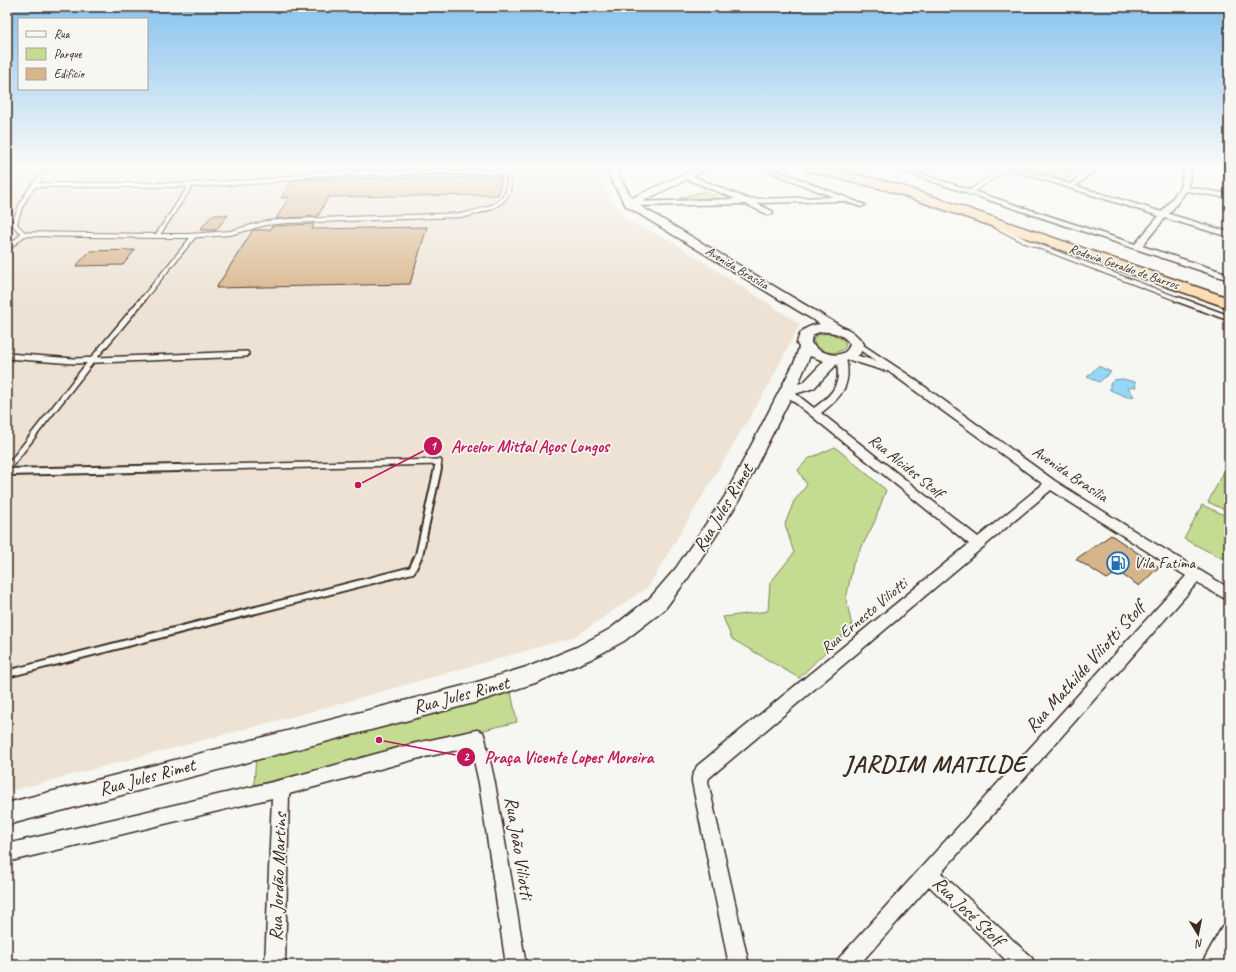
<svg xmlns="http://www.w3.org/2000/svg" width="1236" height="972" viewBox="0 0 1236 972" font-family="Caveat,sans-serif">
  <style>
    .built { fill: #ede2d3 }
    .green { fill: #c4db92; stroke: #808258 }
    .water { fill: #95d7f7; stroke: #7192a0 }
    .building { fill: #d8b48a; stroke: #3b2a1e }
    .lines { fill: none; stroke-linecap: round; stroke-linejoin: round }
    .lane-far2-casing { stroke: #3b2a1e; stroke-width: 6 }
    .lane-far1-casing { stroke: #3b2a1e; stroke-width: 8 }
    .lane-casing { stroke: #3b2a1e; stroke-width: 10 }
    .street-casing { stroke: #3b2a1e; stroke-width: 3 }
    .secondary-casing { stroke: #3b2a1e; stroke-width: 3 }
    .highway-casing { stroke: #3b2a1e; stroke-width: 3 }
    .lane-far2 { stroke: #f6f6f2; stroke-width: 4 }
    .lane-far1 { stroke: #f6f6f2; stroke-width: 5 }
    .lane { stroke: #f6f6f2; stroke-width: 6 }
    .street { fill: #f6f6f2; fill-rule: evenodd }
    .secondary { fill: #f6f6f2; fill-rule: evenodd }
    .highway { fill: #fcdcac; fill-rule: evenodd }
    .labels { text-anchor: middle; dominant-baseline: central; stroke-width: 3.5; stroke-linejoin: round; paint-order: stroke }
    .far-street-label { font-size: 13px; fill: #3b2a1e; stroke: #f6f6f2 }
    .street-label { font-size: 16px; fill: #3b2a1e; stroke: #f6f6f2 }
    .poi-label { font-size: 16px; fill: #3b2a1e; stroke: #f6f6f2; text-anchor: start }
    .near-street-label { font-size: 19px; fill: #3b2a1e; stroke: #f6f6f2 }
    .near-district-label { font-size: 24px; font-weight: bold; letter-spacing: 1px; fill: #3b2a1e; stroke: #f6f6f2 }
    .leader { fill: none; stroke: #c2185b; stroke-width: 1.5 }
    .callout-dot { fill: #c2185b; stroke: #f6f6f2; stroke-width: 1.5 }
    .mark-label { font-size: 12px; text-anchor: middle; font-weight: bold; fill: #fff }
    .callout-label { font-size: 17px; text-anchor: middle; font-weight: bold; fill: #c2185b; stroke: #f6f6f2; stroke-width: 3.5; stroke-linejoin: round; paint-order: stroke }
  </style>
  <rect width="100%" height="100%" fill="#f6f6f2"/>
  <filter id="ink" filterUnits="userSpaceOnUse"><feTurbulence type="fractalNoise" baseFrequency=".025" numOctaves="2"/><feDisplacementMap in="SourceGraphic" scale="8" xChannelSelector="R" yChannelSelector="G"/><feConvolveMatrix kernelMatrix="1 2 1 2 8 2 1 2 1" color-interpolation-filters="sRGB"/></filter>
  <g filter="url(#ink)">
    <path class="built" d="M7,168H592L624,219L668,239L800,324L770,383L648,587L574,637L313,711L7,792Z"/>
    <path class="green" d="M1024,168H1076L1066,181Z
      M704,191L723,199L679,198Z
      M830,333L844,340L846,346C839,356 824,353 816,347L813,340L817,335Z
      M835,447L886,490L874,523L853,564L846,599L852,626L799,678L732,639L723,617L768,611L770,583L794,553L785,524L794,501L807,485L798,470L808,459Z
      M1225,470L1229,472V512L1208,502Z
      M1202,505L1229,517V562L1184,539Z
      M511,692L517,722L254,785L256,756Z"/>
    <path class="water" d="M1098,366L1111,372L1099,382L1087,377Z
      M1122,379L1135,382L1136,387L1128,388L1134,396L1127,397L1110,390V384L1114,380Z"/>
    <path class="building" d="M502,177L498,195L328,197L318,216L276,219L289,197L281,198L292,181L311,178L310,179Z
      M212,215H228L216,230H200Z
      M314,224L312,229L427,227L410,284L216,288L253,230H270L272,226Z
      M135,250L123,265L76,266L90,251Z
      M1111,535L1159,567L1139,586L1118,572L1107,579L1076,559Z"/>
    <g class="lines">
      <g class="lane-far2-casing">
        <path id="lane-far2" d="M48,168C33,186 19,201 15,225L24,234L157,236L191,185L270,181L312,174L452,172L453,168
          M34,185H191
          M969,193L1005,168
          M7,218H16
          M996,226L1025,241L1180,300
          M157,236H188L230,233L266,223L288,221L465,215C489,209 517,203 507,172H452
          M7,249L24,234
          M142,300L194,236"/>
      </g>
      <g class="lane-far1-casing">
        <path id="lane-far1" d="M1177,299L1229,318
          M7,356L74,361L246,354
          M7,469L93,359L143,299
          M136,469L439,462L437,469"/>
      </g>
      <g class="lane-casing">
        <path id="lane" d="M7,472L179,468
          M7,674L412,570L419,555L438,468"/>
      </g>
      <g class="street-casing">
        <path id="street" d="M761,168H771L865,205L861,207L844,201L756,203L772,211L773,213L769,215L745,204L630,206L626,204L630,202L736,199L684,178V174H687L748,199L833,197Z
          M892,168H903L1135,244L1159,216L1006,168H1017L1070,184L1090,168H1097L1076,186L1162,212L1180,188L1184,168H1191L1188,187L1229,194V198L1186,191L1169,214L1229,232V237L1165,218L1142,246L1229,274V280Z
          M857,341L910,376L1055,481L1144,537L1229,588V601L1197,583L941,873L1032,958L1035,965H1011L929,886L859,965H836L839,958L1186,576L1051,490L709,778L708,782L749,965H729L692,782V777L697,766L969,544L782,392L787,389L791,390L814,408C834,393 842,384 836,358L837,356H843L848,353L876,361L854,346L852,344ZM846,359L882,370L888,371L1043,484L978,537L821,413C841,398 852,385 846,359Z
          M477,730L483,732L485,738L495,783L526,965H506L479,783L471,747L416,759L289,794L285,965H265L272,798L7,862V844L281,780L416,743Z
          M1229,924V953L1222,965H1201L1222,927Z"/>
      </g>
      <g class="secondary-casing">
        <path id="secondary" d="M604,168H614L632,198L697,168H710L637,204L842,327C852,330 858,336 864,344L860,354L854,358L838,363L814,388L792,395L737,504L688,578L664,610L624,641L591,659L535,683L474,703L7,825V803L474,683L533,665L577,647L610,629L650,598L676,568L725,496L795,361L799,347L797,344C799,330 807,326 820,324L626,206ZM820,332C832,331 843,334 850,344C845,362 820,354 811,343C811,336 813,334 820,332ZM810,356L824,361L804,382L798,384Z"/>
      </g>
      <g class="highway-casing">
        <path id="highway" d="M806,168H828L896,184L1229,298V308L887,190L808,171Z"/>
      </g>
      <use href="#lane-far2" class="lane-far2"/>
      <use href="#lane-far1" class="lane-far1"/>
      <use href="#lane" class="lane"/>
      <use href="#street" class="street"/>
      <use href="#secondary" class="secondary"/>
      <use href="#highway" class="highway"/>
    </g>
  </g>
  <linearGradient id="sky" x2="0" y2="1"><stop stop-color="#87c2ee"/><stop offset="0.55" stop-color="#fbfbf9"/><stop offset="1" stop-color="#fbfbf9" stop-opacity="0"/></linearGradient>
  <rect width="1236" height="304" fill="url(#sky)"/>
  <defs>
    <g id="fuel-ring" transform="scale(1.15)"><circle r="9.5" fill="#f6f6f2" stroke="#1f6fb2" stroke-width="1.5"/><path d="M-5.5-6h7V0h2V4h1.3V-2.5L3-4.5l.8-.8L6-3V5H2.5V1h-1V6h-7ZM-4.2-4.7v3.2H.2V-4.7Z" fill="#1f6fb2"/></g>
  </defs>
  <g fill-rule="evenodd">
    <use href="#fuel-ring" x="1118" y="563"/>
  </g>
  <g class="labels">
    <g class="far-street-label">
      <text transform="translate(1124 267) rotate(19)">Rodovia Geraldo de Barros</text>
      <text transform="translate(737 268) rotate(31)">Avenida Brasília</text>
    </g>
    <g class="street-label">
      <text transform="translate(906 466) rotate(39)">Rua Alcides Stolf</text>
      <text transform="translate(1070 474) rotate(34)">Avenida Brasília</text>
      <text transform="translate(864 616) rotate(-40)">Rua Ernesto Viliotti</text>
    </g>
    <g class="poi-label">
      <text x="1134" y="563">Vila Fatima</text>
    </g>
    <g class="near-street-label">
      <text transform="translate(723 508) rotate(-59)">Rua Jules Rimet</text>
      <text transform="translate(1085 667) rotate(-48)">Rua Mathilde Viliotti Stolf</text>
      <text transform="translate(461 695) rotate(-15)">Rua Jules Rimet</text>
      <text transform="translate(147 777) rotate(-15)">Rua Jules Rimet</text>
      <text transform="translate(519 848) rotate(81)">Rua João Viliotti</text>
      <text transform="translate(278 877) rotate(-88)">Rua Jordão Martins</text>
      <text transform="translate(968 911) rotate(44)">Rua José Stolf</text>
    </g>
    <g class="near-district-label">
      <text x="935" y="764">JARDIM MATILDE</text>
    </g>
  </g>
  <path class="leader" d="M358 485L433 446M379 740L466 757"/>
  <g class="callout-dot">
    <circle cx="358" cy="485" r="4"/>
    <circle cx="379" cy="740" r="4"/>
    <circle cx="433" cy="446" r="10"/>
    <circle cx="466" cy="757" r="10"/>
  </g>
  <g class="mark-label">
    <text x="433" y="450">1</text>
    <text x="466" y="761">2</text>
  </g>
  <g class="callout-label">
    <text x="530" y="452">Arcelor Mittal Aços Longos</text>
    <text x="569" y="763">Praça Vicente Lopes Moreira</text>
  </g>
  <rect width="1236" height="972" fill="none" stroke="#f6f6f2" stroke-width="24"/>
  <rect x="12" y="12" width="1212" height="948" fill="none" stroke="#3b2a1e" stroke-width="1.5" filter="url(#ink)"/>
  <rect x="18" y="18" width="130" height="72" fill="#f6f6f2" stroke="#aba49d"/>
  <rect x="26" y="31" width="20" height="6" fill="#f6f6f2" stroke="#aba49d"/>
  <text x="54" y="38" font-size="12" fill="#3b2a1e">Rua</text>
  <rect x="26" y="48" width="20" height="12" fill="#c4db92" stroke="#aba49d"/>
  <text x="54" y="58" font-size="12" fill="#3b2a1e">Parque</text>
  <rect x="26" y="68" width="20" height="12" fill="#d8b48a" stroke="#aba49d"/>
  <text x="54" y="78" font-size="12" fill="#3b2a1e">Edifício</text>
  <g transform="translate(1198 934) rotate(170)" stroke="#f6f6f2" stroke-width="3" paint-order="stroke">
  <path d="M0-3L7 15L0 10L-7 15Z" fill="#3b2a1e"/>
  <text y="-6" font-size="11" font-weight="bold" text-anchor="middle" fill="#3b2a1e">N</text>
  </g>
</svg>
